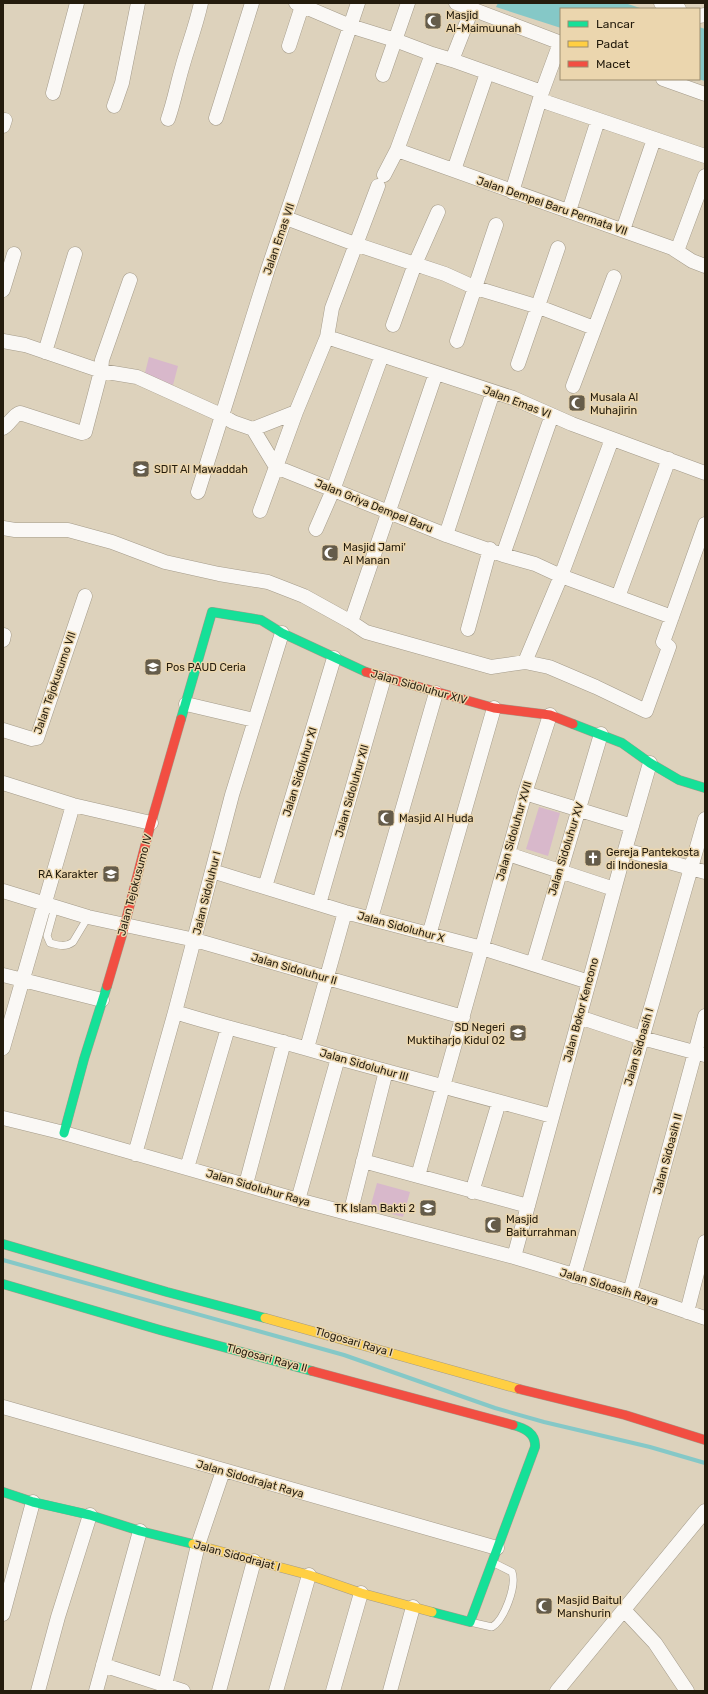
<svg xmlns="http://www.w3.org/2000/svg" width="708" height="1694" viewBox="0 0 708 1694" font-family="Rubik,sans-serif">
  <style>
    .green { fill: #d8b8cb }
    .water { fill: #85c8c7 }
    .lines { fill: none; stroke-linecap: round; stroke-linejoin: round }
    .stream { stroke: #85c8c7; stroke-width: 4 }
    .lane-casing { stroke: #a49b8a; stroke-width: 8 }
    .street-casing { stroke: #a49b8a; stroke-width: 15 }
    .fast-casing { stroke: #a49b8a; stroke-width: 10 }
    .slow-casing { stroke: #a49b8a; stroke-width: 10 }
    .jam-casing { stroke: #a49b8a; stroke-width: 10 }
    .lane { stroke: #faf8f5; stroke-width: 7 }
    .street { stroke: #faf8f5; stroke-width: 14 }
    .fast { stroke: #16e098; stroke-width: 9 }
    .slow { stroke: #ffcf43; stroke-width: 9 }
    .jam { stroke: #f24e42; stroke-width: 9 }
    .labels { text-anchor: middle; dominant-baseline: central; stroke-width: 3; stroke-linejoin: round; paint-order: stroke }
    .poi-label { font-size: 11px; fill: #241c0d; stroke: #ebd6ae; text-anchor: start }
    .street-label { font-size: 11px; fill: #241c0d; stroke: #ebd6ae }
  </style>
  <rect width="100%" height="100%" fill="#ddd2bc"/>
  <path class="green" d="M149,357L178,366L173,385L144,377Z
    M539,807L560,813L548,856L526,849Z
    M377,1183L410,1192L403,1217L370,1208Z"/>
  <path class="water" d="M498,3H625L643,9H561V28L496,7Z
    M699,27L705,29V81L698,79Z"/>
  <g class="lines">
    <path class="stream" d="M3,1260L344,1355L495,1408L544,1422L650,1447L705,1463"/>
    <g class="lane-casing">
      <path id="lane" d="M55,907L47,936L50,943C58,945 65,948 73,942L88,917
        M470,1622L492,1627C504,1620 517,1586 512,1572L492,1562"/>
    </g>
    <g class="street-casing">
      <path id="street" d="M296,3L350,26L395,40L432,54L452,60L542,92
        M456,3L561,43
        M661,3L679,9
        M699,16L705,15
        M289,46L303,3
        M452,60L472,9
        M383,75L408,3
        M663,79L705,94
        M53,93L77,3
        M540,100L705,156
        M114,106L122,83L138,3
        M216,118L252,3
        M168,119C174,102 177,85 182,68C188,46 196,26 201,3
        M3,126L5,120
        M397,150L672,248L692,261L705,266
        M454,170L487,73
        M384,175L397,150L432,54
        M512,192L542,92L560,43
        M569,211L598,120
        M286,218L355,244L445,274L476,288L539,307L594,328
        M623,230L654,139
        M677,251L705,176
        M3,290L14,254
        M393,325L415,264L438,212
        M327,337L513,398L572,424L705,473
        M3,341L25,345L101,371L137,377L221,415L233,422L253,429L276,467L446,535L503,555L535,564L561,576L672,617
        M457,341L496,225
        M45,352L75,254
        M518,364L558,248
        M573,386L614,277
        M3,428C10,424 13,415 20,413L82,433L85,432L101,371L102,360L130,280
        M253,429L296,412
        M198,492L268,269L358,3
        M260,511L296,412L327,337L332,308L378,186
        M3,528L15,530H68L112,542L165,562L219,574L268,582L304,596L351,622L366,632L491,667L525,662L549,667L596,687L646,711L669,647L663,642L705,524
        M316,529L333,490L382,355
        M446,535L493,392
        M503,555L552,415
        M618,597L669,459
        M351,622L436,373
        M468,629L490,549
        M3,640L4,635
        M525,662L561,576L612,439
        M186,704L254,720
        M3,730L32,739L37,738L85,596
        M3,783L73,805L151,823
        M525,793L632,826
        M625,850L705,872
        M508,854L614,889
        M212,871L345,912L482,948L589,982
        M265,887L334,658
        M3,891L88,917L195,940L463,1017
        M319,904L384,678
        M371,918L436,693
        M429,935L494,708
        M533,964L601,734
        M3,975L102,1000
        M175,1012C229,1029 284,1041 338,1058L552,1116
        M579,1017L642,1038L705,1055
        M3,1048L73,805
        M307,1048L345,912
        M3,1118L64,1133L298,1200L514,1257L630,1292L705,1318
        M135,1154L175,1012L232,795L282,633
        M363,1161L528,1206
        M187,1168L228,1028
        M418,1176L525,793L550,715
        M246,1184L284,1042
        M472,1192L499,1102
        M298,1200L338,1058
        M350,1214L386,1071
        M514,1257L625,850L650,763
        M574,1276L705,819
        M630,1292L705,1016
        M687,1312L705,1242
        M3,1407L497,1548
        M624,1610L655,1643L687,1691
        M3,1614L33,1502
        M103,1665L183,1691
        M165,1685L198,1545L223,1471
        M38,1691L58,1617L90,1515
        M96,1691L140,1531
        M219,1691L254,1561
        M276,1691L309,1575
        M333,1691L361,1593
        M390,1691L413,1607
        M557,1691L705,1511"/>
    </g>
    <g class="fast-casing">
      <path id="fast" d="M181,719L212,612L261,620L282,633L366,672
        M573,724L622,743L650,763L679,780L705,788
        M64,1133L84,1059L107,986
        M3,1244L167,1292L265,1318
        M3,1284L160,1330L312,1371
        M3,1492L33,1502L90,1515L140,1531L193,1544
        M432,1612L470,1622L535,1447C536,1433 524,1428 513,1425"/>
    </g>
    <g class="slow-casing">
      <path id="slow" d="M265,1318L519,1389
        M193,1544L309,1575L361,1593L432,1612"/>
    </g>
    <g class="jam-casing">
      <path id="jam" d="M366,672L494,708L550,715L573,724
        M107,986L122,935L151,823L181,719
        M312,1371L513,1425
        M519,1389L625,1415L705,1440"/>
    </g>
    <use href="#lane" class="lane"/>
    <use href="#street" class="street"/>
    <use href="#fast" class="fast"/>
    <use href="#slow" class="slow"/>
    <use href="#jam" class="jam"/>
  </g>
  <defs>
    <g id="mosque-square" transform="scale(0.9)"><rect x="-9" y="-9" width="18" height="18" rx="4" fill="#655c4a" stroke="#ebd6ae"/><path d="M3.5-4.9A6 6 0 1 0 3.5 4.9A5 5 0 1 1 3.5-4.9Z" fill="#fff"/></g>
    <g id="school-square" transform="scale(0.9)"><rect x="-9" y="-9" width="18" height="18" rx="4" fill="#655c4a" stroke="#ebd6ae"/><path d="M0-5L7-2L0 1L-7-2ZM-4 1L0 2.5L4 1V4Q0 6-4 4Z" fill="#fff"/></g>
    <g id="church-square" transform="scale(0.9)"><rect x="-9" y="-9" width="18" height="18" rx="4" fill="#655c4a" stroke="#ebd6ae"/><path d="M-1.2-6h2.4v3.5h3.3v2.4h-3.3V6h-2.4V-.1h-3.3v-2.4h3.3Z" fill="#fff"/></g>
  </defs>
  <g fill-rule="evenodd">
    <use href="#mosque-square" x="433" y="21"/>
    <use href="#mosque-square" x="577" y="403"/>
    <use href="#school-square" x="141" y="469"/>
    <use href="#mosque-square" x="330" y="553"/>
    <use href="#school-square" x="153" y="667"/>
    <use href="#mosque-square" x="386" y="818"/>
    <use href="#church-square" x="593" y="858"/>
    <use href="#school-square" x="111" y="874"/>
    <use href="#school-square" x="518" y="1033"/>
    <use href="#school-square" x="428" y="1208"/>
    <use href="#mosque-square" x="493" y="1225"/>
    <use href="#mosque-square" x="544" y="1606"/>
  </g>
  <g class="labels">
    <g class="poi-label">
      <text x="446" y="15">Masjid<tspan x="446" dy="13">Al-Maimuunah</tspan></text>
      <text x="590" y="397">Musala Al<tspan x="590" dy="13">Muhajirin</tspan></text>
      <text x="154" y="469">SDIT Al Mawaddah</text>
      <text x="343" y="547">Masjid Jami'<tspan x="343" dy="13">Al Manan</tspan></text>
      <text x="166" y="667">Pos PAUD Ceria</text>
      <text x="399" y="818">Masjid Al Huda</text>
      <text x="606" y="852">Gereja Pantekosta<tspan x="606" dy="13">di Indonesia</tspan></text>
      <text x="98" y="874" text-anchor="end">RA Karakter</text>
      <text x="505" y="1027" text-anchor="end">SD Negeri<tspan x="505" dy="13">Muktiharjo Kidul 02</tspan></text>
      <text x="415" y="1208" text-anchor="end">TK Islam Bakti 2</text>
      <text x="506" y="1219">Masjid<tspan x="506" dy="13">Baiturrahman</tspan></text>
      <text x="557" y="1600">Masjid Baitul<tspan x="557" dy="13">Manshurin</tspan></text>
    </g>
    <g class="street-label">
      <text transform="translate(552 206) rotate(19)">Jalan Dempel Baru Permata VII</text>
      <text transform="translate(279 239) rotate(-71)">Jalan Emas VII</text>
      <text transform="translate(517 402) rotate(21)">Jalan Emas VI</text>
      <text transform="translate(374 506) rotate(22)">Jalan Griya Dempel Baru</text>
      <text transform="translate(55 683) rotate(-71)">Jalan Tejokusumo VII</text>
      <text transform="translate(419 687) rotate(16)">Jalan Sidoluhur XIV</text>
      <text transform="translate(300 772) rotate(-73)">Jalan Sidoluhur XI</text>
      <text transform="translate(352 791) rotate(-74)">Jalan Sidoluhur XII</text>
      <text transform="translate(514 831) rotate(-74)">Jalan Sidoluhur XVII</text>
      <text transform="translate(566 849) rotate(-73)">Jalan Sidoluhur XV</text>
      <text transform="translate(135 885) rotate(-75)">Jalan Tejokusumo IV</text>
      <text transform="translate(207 893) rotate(-76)">Jalan Sidoluhur I</text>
      <text transform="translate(401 927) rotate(15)">Jalan Sidoluhur X</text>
      <text transform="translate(294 969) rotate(16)">Jalan Sidoluhur II</text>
      <text transform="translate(581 1010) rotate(-75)">Jalan Bokor Kencono</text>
      <text transform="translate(639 1047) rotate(-74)">Jalan Sidoasih I</text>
      <text transform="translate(364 1065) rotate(16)">Jalan Sidoluhur III</text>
      <text transform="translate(668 1154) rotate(-75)">Jalan Sidoasih II</text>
      <text transform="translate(258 1188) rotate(16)">Jalan Sidoluhur Raya</text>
      <text transform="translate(609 1287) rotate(17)">Jalan Sidoasih Raya</text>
      <text transform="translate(354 1342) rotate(16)">Tlogosari Raya I</text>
      <text transform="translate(267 1358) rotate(15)">Tlogosari Raya II</text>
      <text transform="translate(250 1479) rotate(16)">Jalan Sidodrajat Raya</text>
      <text transform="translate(237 1556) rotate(15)">Jalan Sidodrajat I</text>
    </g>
  </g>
  <rect width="708" height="1694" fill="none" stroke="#241c0d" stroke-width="8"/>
  <rect x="560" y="8" width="140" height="72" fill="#ebd6ae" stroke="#9b8c6e"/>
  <rect x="568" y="21" width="20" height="6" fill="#16e098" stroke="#9b8c6e"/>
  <text x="596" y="28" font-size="12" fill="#241c0d">Lancar</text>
  <rect x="568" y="41" width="20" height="6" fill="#ffcf43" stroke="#9b8c6e"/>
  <text x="596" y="48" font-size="12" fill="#241c0d">Padat</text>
  <rect x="568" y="61" width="20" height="6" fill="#f24e42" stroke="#9b8c6e"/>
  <text x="596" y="68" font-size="12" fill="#241c0d">Macet</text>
</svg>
